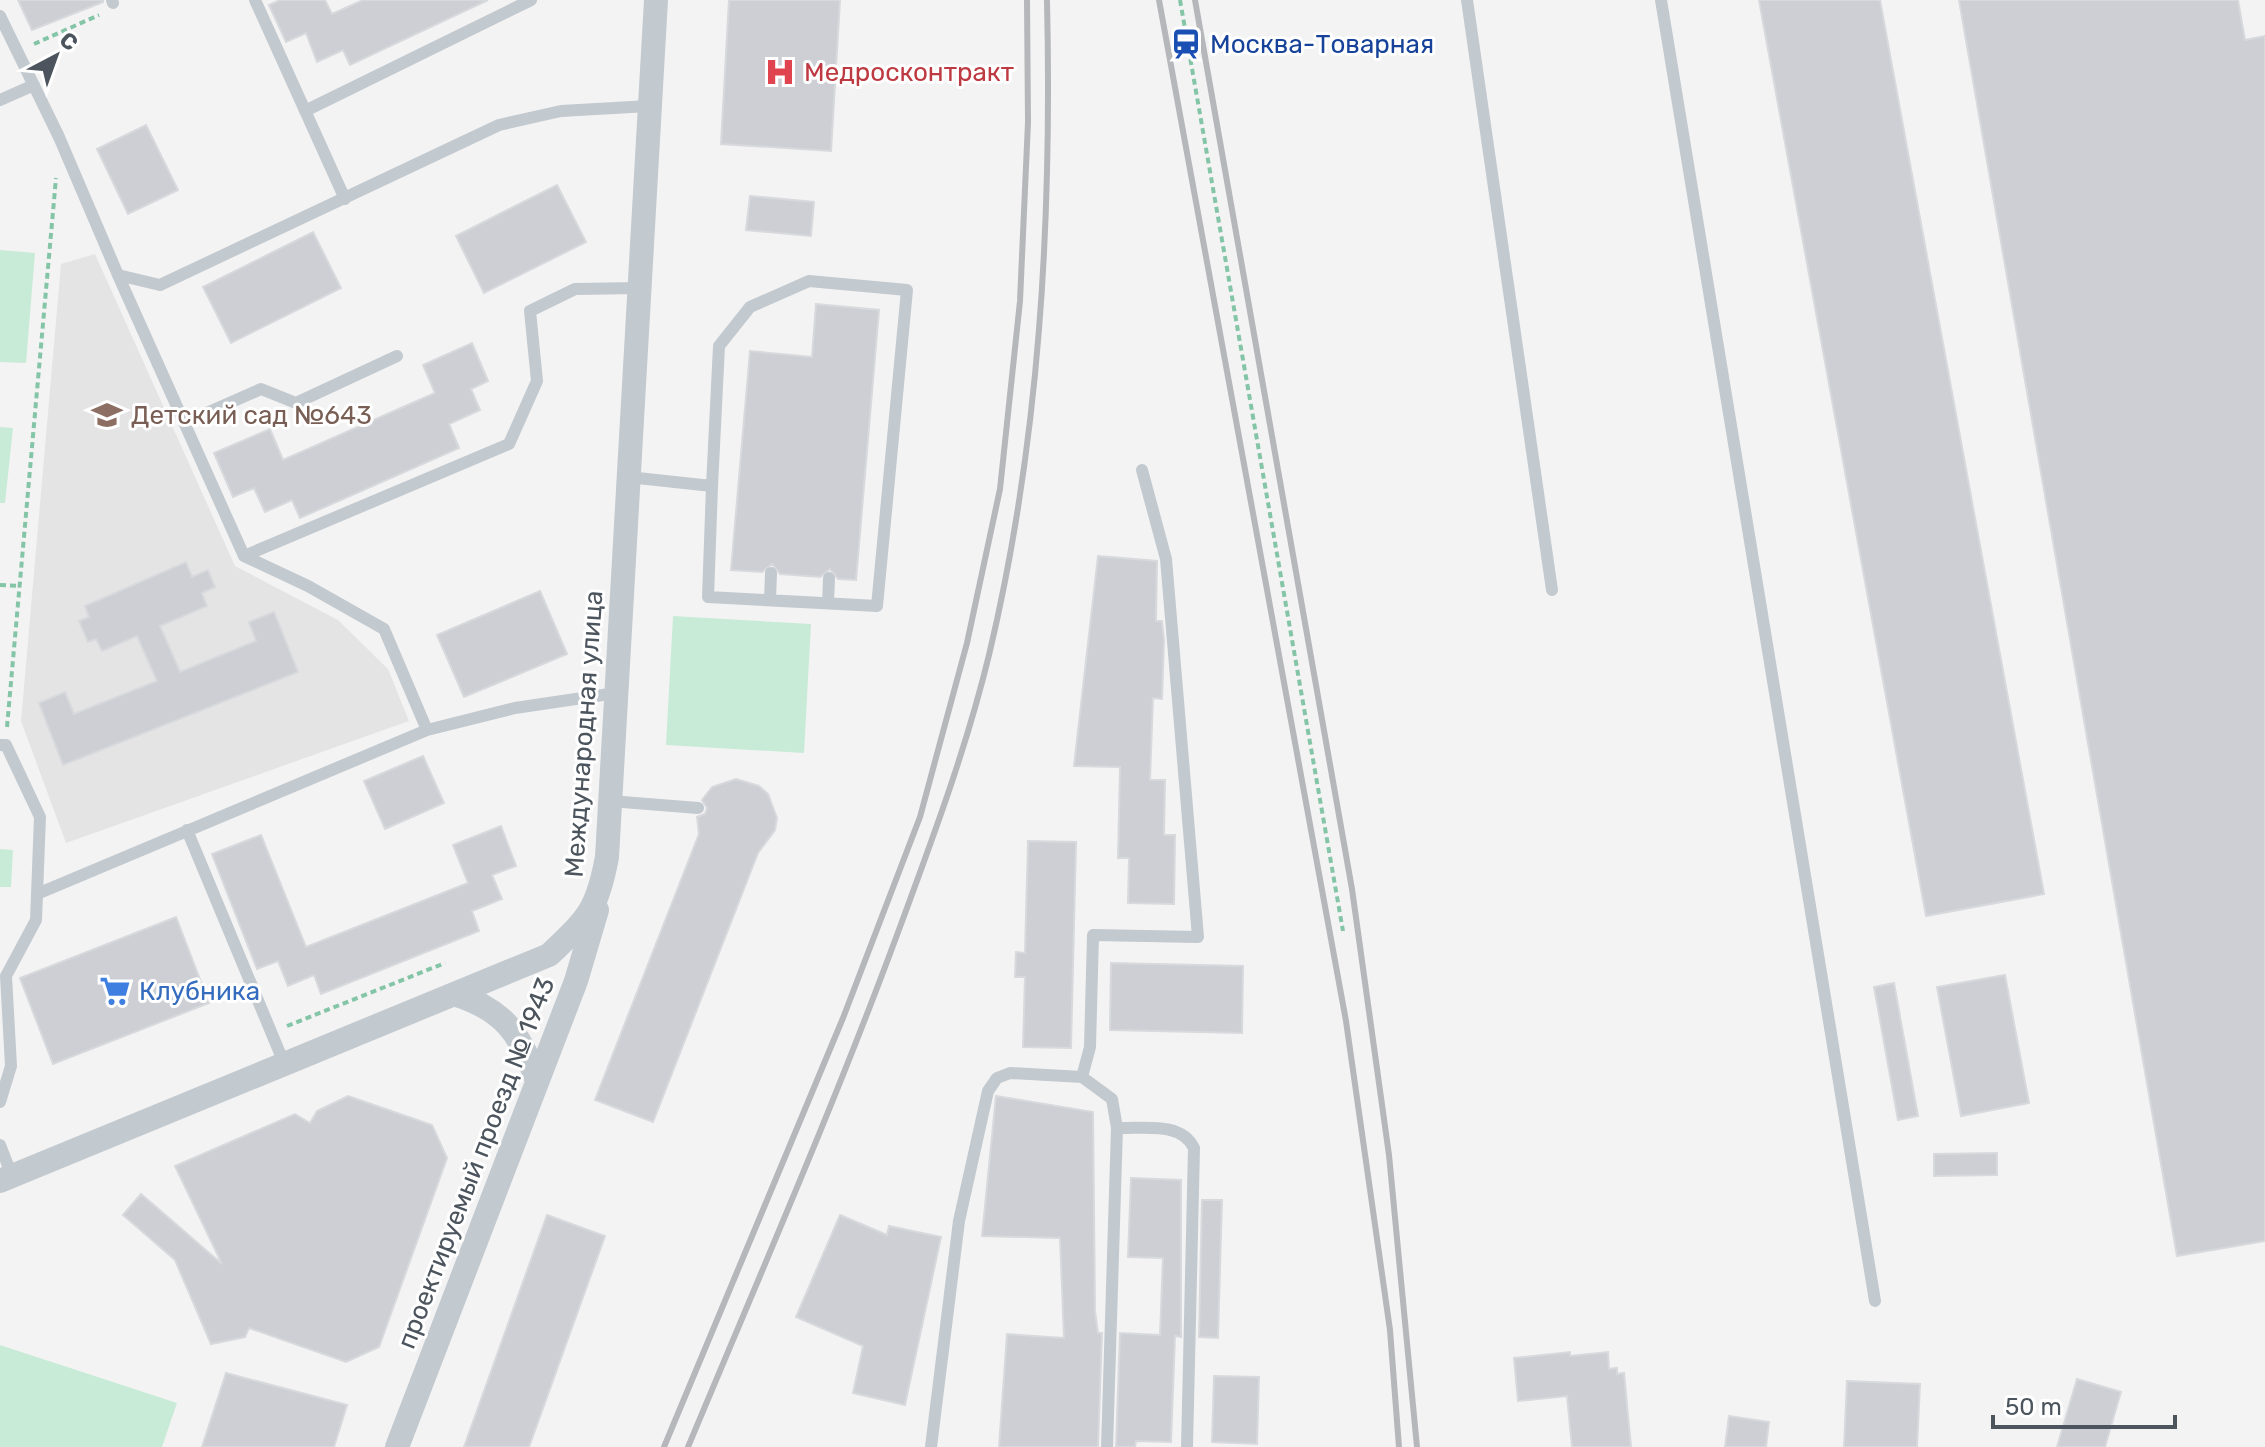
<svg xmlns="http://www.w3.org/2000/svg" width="2265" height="1447" viewBox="0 0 2265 1447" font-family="Rubik,sans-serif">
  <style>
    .education { fill: #e5e4e4 }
    .green { fill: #c8ebd7 }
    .building { fill: #cdcfd4; stroke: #d7d9dd; stroke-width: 2 }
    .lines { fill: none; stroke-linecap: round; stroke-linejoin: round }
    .path { stroke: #84c5a7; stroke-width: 4; stroke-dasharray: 6 4; stroke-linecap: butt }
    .lane { stroke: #c2c9cf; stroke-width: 12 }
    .street { stroke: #c2c9cf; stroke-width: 24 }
    .rail { stroke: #b5b7bb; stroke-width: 6 }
    .labels { text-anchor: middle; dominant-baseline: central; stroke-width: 6; stroke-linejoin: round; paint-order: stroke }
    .transit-label { font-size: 26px; fill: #164399; stroke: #fff; text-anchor: start }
    .health-label { font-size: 26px; fill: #be3a42; stroke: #fff; text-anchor: start }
    .education-label { font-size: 26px; fill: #785e54; stroke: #fff; text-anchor: start }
    .street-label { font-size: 26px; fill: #4c555d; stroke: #fff }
    .shop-label { font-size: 26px; fill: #366cbe; stroke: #fff; text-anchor: start }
  </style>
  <rect width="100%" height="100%" fill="#f4f3f3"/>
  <path class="education" d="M95,254L235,566L338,620L388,669L409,721L66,843L21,721L61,264Z"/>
  <path class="green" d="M0,250L35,253L26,363L0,362Z
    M0,427L13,428L5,503H0Z
    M673,616L811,624L804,753L666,745Z
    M0,792V849L13,850L11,887H0Z
    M0,1345L177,1403L162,1447H0Z"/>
  <path class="building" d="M18,0H103V2L32,30Z
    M280,0H325L332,14L363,0H488L350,65L343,50L317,62L306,33L286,42L269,5Z
    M729,0H840L831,151L721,144Z
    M1759,0H1880L2044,894L1926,916Z
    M1959,0H2238L2245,40L2265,36V1241L2177,1256Z
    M146,125L178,190L128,214L97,149Z
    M557,185L586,242L484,293L456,236Z
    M750,196L814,202L811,236L746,230Z
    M313,232L341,288L231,343L203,287Z
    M816,304L879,310L856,580L838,579L830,569L820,577L780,574L772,564L762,572L731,570L750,351L812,357Z
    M472,343L488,381L471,389L480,410L449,424L459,448L300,518L292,500L265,512L254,488L233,497L214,453L270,429L283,460L435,393L423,365Z
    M1098,556L1157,561L1156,621H1162L1164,640L1162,699L1153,698L1150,780H1165L1164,835H1175L1174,904L1128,903L1129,858H1118L1120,767L1074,766Z
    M186,562L192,577L208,570L215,587L202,593L207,606L160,626L180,672L256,641L249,622L274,612L298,672L63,765L39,703L65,692L74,714L157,681L137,636L102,651L96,639L88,642L79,621L89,617L85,606Z
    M540,591L567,654L464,697L437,635Z
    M423,756L444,803L385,829L364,781Z
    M736,779L759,786L768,794L777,818L775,830L758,853L653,1122L595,1100L699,834L697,817L705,814L707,808L702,800L712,787Z
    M501,826L516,866L492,875L502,899L472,911L479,931L321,994L314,975L288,986L278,961L257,969L212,854L261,835L306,947L468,883L453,845Z
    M1028,841L1076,842L1071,1048L1023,1047L1025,977H1015L1016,952L1025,953Z
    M176,917L209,1003L53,1064L20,978Z
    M1111,963L1243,966L1242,1033L1110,1030Z
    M2005,975L2029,1103L1961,1116L1937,987Z
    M1894,983L1918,1116L1898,1120L1874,987Z
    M348,1096L432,1125L447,1158L379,1347L346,1362L249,1328L245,1337L211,1344L175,1260L123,1215L141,1194L222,1264L175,1166L295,1114L310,1123L317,1111Z
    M996,1096L1093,1112L1095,1311L1098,1333H1102L1098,1447H999L1007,1334L1064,1338L1060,1238L982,1236Z
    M1997,1153V1175L1934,1176V1154Z
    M1131,1178L1181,1180V1337L1175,1336L1171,1442L1136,1441L1135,1447H1116L1120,1333L1160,1335L1163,1258L1128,1257Z
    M1202,1200H1222L1218,1338L1199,1337Z
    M547,1215L605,1236L529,1447H464Z
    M840,1215L887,1235L889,1226L941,1237L905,1405L853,1393L863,1346L796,1317Z
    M1570,1352V1356L1608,1352L1609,1369L1617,1368V1374L1624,1373L1631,1447H1572L1567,1396L1518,1401L1514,1358Z
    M226,1373L347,1405L334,1447H202Z
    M1214,1376L1259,1377L1257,1444L1212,1442Z
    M2077,1379L2121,1392L2105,1447H2057Z
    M1847,1381L1920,1384L1917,1447H1844Z
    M1729,1416L1769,1422L1766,1447H1725Z"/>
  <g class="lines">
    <path class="path" d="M1180,0L1343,931
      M34,44L99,15
      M0,585L20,586
      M7,727L56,178
      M287,1026L445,963"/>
    <path class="lane" d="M112,0L113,3
      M255,0L345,199
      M1467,0L1552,590
      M1661,0L1875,1301
      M0,16L59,137L118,275L160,285L499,125L561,111L649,106
      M0,100L34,85
      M305,111L531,0
      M118,275L244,556L308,586L384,629L427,730
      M184,423L261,389L296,403L397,356
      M628,477L712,486L719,346L750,307L809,281L907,290L877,606L708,597L712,486
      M244,556L509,444L537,381L530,311L575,289L639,288
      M770,600L771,573
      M828,603L829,578
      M0,745H6L40,817L36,920L6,976L11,1066L0,1102
      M610,801L698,808
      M187,830L284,1063
      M37,894L427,730L515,708L616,693
      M1082,1077L1090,1047L1093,935L1198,937L1166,559L1142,470
      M1117,1128C1143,1129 1181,1121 1194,1148L1187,1447
      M0,1145L12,1176
      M931,1447L959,1221L988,1091L997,1078L1010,1073L1082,1077L1112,1099L1117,1128L1107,1447"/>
    <path class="street" d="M457,995C503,1010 520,1033 536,1078
      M0,1181L549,955C588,918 597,911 607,857L656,0
      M397,1447L576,981L597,910"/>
    <path class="rail" d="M1159,0L1346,1021L1390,1330L1399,1447
      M1195,0L1352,889L1389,1155L1417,1447
      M664,1447L843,1018L920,817L967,643L1000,489L1020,301L1028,122L1027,0
      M688,1447C759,1277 833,1108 897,935C931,843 966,750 989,655C1040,441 1052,219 1047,0"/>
  </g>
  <defs>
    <g id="station-bare" transform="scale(2.4)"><path d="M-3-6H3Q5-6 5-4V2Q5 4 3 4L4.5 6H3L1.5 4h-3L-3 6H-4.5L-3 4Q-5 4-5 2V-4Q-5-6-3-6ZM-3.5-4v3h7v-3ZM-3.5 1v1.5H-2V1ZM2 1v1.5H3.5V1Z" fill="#1a4fb4" stroke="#fff" stroke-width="2.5" paint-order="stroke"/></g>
    <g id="hospital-bare" transform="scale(2.4)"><path d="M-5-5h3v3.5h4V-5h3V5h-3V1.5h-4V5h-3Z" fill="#e0444e" stroke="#fff" stroke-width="2.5" paint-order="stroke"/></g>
    <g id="school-bare" transform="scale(2.4)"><path d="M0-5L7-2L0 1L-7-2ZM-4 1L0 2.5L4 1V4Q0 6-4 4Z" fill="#8d6e63" stroke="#fff" stroke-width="2.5" paint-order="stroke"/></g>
    <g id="supermarket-bare" transform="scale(2.4)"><path d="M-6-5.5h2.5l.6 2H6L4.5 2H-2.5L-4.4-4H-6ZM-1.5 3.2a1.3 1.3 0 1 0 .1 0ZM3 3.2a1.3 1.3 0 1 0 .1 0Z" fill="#3f7fe0" stroke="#fff" stroke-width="2.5" paint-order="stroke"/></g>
  </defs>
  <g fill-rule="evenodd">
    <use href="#station-bare" x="1186" y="44"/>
    <use href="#hospital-bare" x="780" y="72"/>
    <use href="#school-bare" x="107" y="415"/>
    <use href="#supermarket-bare" x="115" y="991"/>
  </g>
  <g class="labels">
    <g class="transit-label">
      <text x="1210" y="44">Москва-Товарная</text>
    </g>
    <g class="health-label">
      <text x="804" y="72">Медросконтракт</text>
    </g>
    <g class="education-label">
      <text x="131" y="415">Детский сад №643</text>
    </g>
    <g class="street-label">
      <text transform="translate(584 734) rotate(-86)">Международная улица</text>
      <text transform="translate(476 1163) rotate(-69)">проектируемый проезд № 1943</text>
    </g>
    <g class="shop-label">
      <text x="139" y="991">Клубника</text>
    </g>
  </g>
  <g transform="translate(56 56) rotate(41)" stroke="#ffffff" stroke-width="6" paint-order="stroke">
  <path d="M0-6L14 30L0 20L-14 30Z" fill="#4c555d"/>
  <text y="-12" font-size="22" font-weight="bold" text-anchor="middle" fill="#4c555d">С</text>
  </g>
  <path d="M1993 1415v12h182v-12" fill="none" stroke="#4c555d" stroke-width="4"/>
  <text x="2005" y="1415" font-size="24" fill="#4c555d" stroke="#ffffff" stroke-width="6" paint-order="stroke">50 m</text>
</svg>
